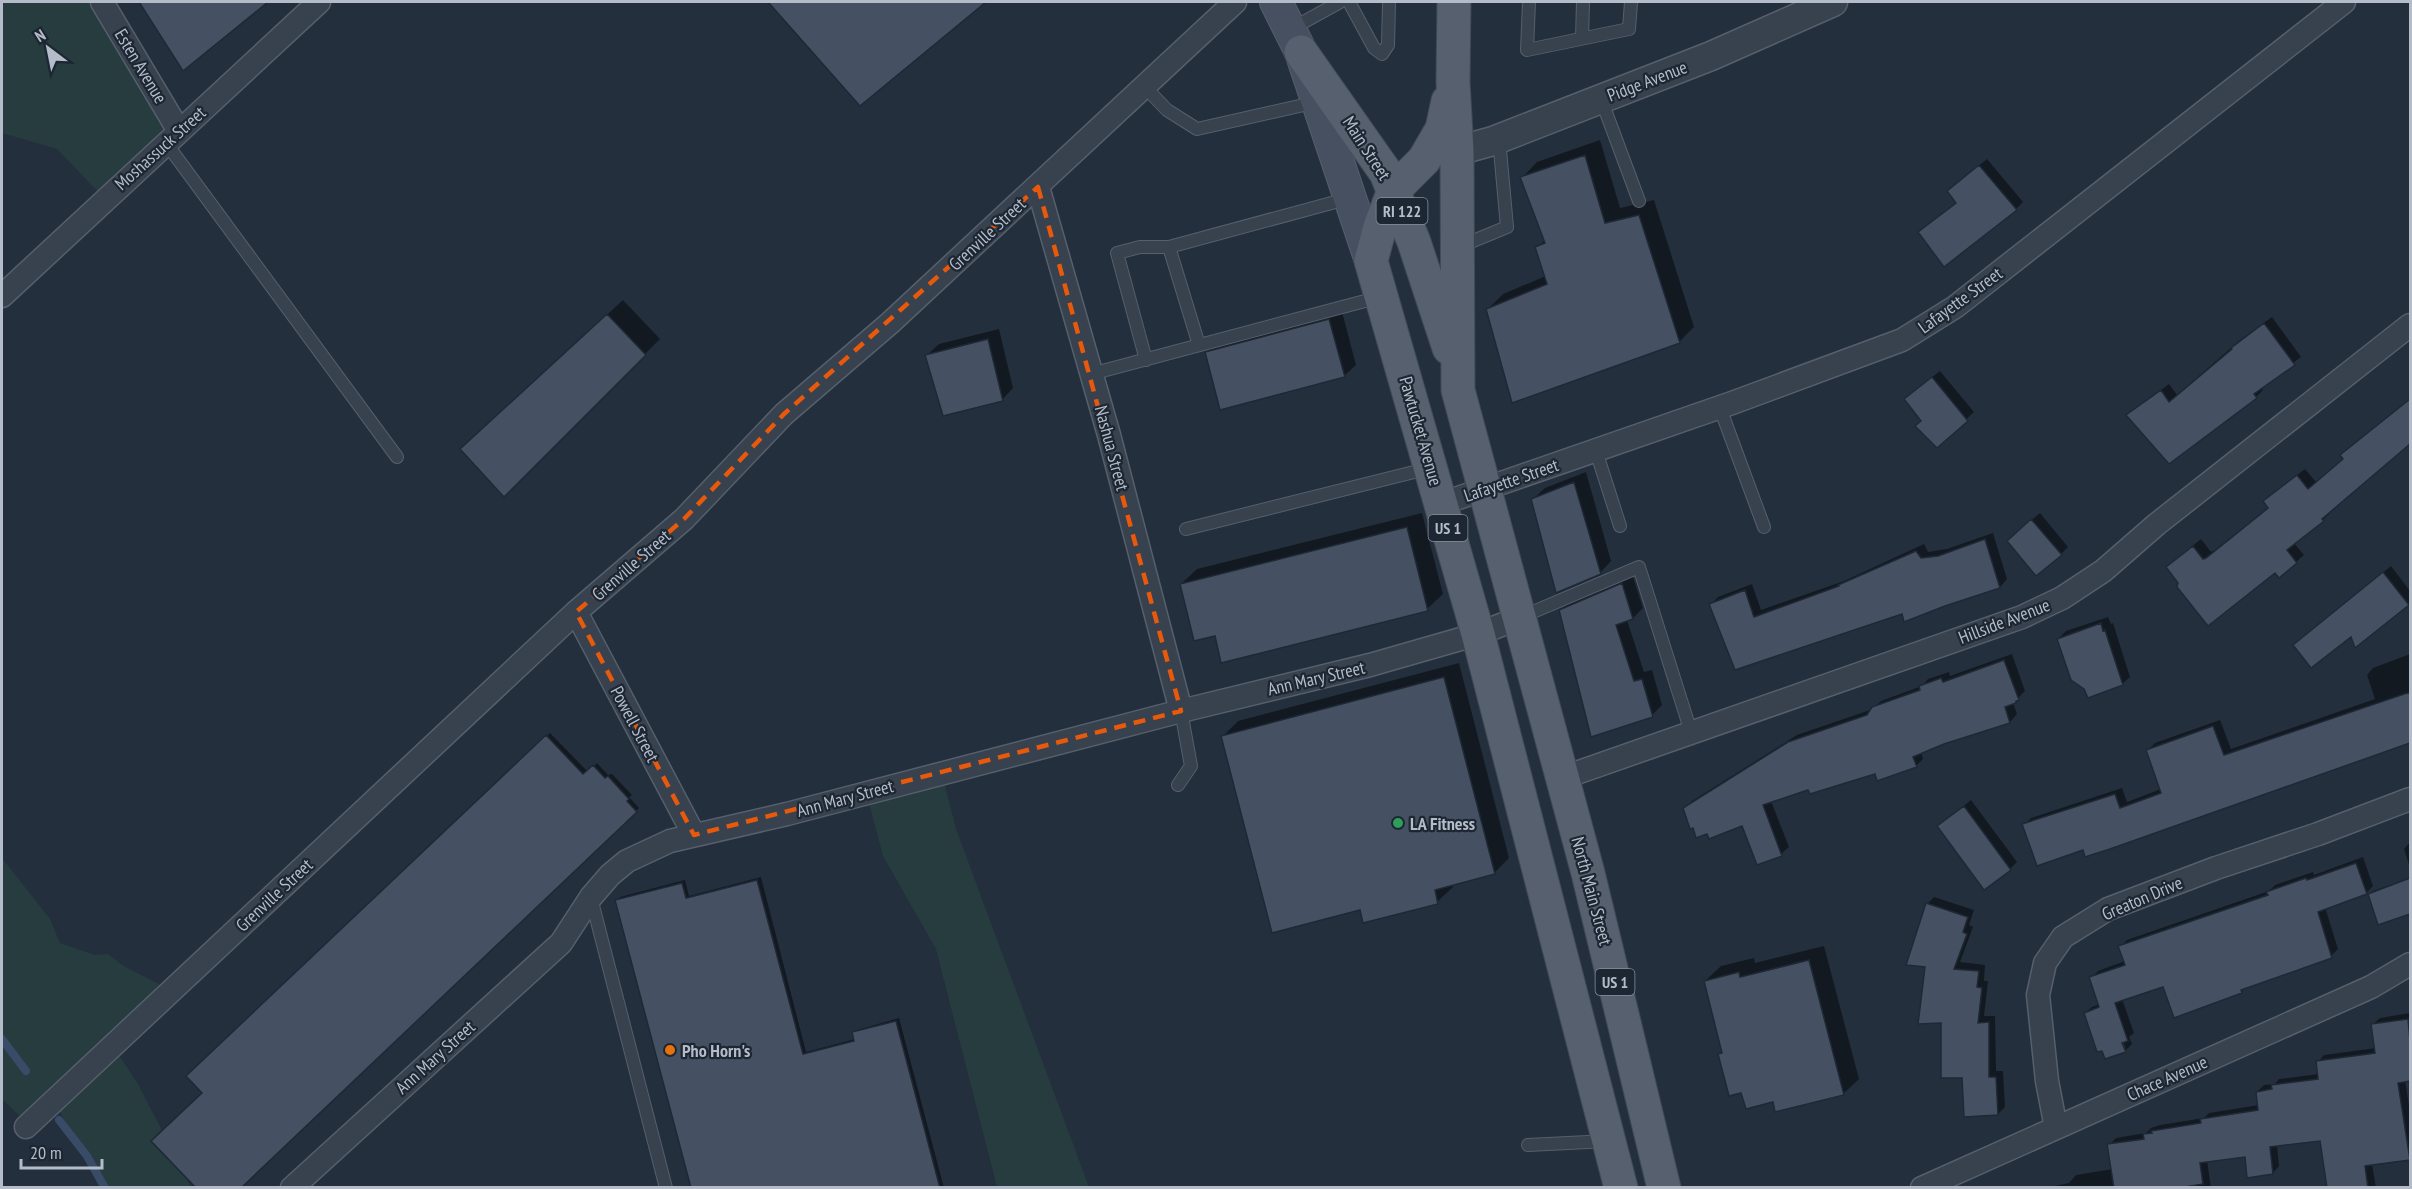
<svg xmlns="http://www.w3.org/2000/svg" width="2412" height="1189" viewBox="0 0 2412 1189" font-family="'PT Sans Narrow',sans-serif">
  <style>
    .green { fill: #263c3f }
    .shadow { fill: #0007; fill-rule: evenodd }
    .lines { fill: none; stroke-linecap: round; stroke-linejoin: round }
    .stream { stroke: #394c67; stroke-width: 8 }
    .building { fill: #455162; stroke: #1f2835; stroke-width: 1.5 }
    .service-casing { stroke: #565f6c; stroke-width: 14 }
    .minor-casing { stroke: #565f6c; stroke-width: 25 }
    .tertiary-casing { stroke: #565f6c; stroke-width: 31 }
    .secondary-casing { stroke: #565f6c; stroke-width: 34 }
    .primary-casing { stroke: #414a57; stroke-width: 35 }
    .service { stroke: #38414e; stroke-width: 12 }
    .minor { stroke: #38414e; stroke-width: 22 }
    .tertiary { stroke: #38414e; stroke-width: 28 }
    .secondary { stroke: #465061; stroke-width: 32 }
    .primary { stroke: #56606e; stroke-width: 33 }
    .marked { fill: none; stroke: #e8590c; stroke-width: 4.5; stroke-dasharray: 12 8; stroke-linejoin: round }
    .leisure-dot { fill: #2e9e5b; stroke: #1d2633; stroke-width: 2 }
    .food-dot { fill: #e8710a; stroke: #1d2633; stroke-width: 2 }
    .labels { text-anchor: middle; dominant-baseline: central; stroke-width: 4.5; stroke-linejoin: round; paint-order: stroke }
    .shield { fill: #1d2633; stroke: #878f9c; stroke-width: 1.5 }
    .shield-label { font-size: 16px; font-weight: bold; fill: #b4bcc9 }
    .street-label { font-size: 18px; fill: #b4bcc9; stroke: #1d2633 }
    .poi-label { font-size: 18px; font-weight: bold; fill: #b4bcc9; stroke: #1d2633; text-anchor: start }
  </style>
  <rect width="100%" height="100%" fill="#242f3e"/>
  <path class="green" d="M2,2H101L175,127L102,196L57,149L2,133Z
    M942,774L956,829L1089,1187H997L936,949L883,856L866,792Z
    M2,858L50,919L60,943L95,955L108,954L122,965L174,992L116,1051L138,1084L191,1187H99L58,1108L24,1120L2,1099Z"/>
  <path class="shadow" d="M141,2H265L183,69Z
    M770,2H983L860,103Z
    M1600,140L1620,208L1654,200L1694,327L1679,342L1488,309L1503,294L1546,276L1537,248L1545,240L1522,178L1537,162Z
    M1987,159L2023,202L2016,209L1928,225L1957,202L1956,184Z
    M623,300L660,339L504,495L477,434Z
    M1341,308L1356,365L1344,376L1206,353L1218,341Z
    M2272,317L2301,357L2261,387L2263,390L2256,397L2128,415L2169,384L2177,395L2240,340Z
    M999,329L1013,388L1002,400L927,355L939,344Z
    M1940,371L1974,412L1937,446L1923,421L1913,392Z
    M2410,400V442L2329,511L2330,513L2323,520L2294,543L2304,555L2296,562L2275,571L2180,582L2175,560L2201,539L2211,552L2215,550L2269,507L2265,501L2272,494L2305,469L2316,482L2345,458L2350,448Z
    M1586,472L1611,561L1600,573L1533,499L1545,488Z
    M1422,513L1443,594L1427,609L1216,634L1181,584L1197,569Z
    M2040,513L2068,547L2061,554L2016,533Z
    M1993,533L2007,579L2000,587L1944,604L1902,612L1736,668L1711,604L1718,597L1752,584L1761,610L1844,581L1924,544L1928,552L1947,549Z
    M2391,566L2410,591V602L2352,634V598Z
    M1632,574L1643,608L1633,618L1627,620L1644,672L1652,670L1662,705L1652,715L1561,610L1571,600Z
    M2108,617L2111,624L2113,623L2130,677L2122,684L2058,639L2066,631Z
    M2012,654L2025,691L2013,703L2017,714L2010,722L1921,752L1923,759L1916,766L1876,772L1809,788L1771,801L1789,847L1781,854L1743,825L1685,808L1692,801L1797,735L1873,709L1881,701L1922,686L1928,679L1949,672L1950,676Z
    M2410,654V741L2086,855L2084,848L2024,825L2031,818L2122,788L2127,802L2161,789L2148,750L2155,743L2220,720L2231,749L2375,699L2367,675L2373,668Z
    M1459,663L1509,858L1494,873L1452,884L1453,887L1437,902L1361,908L1223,736L1238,721Z
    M550,733L588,772L597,763L608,775L612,774L632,795L629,797L639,808L239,1188L204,1093L188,1076Z
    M1971,800L2017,862L2010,869L1938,826Z
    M2410,842V868L2404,849Z
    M2363,857L2373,886L2366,893L2325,907L2338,949L2331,956L2247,986L2241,992L2164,985L2122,999L2134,1033L2129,1037L2132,1044L2125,1051L2085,1013L2092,1007L2100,1004L2091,978L2098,971L2125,961L2120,947L2127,940L2269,891L2275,885L2313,872L2314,875ZM2121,1035L2126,1049H2123L2119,1036Z
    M761,877L806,1052L855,1039L853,1033L857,1030L899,1018L944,1188H693L617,901L620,897L685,880L689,896Z
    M2409,878L2410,904L2377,917L2369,895L2373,891Z
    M1934,897L1974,910L1969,925L1973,927L1960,962L1985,965L1984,981H1988L1984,1016H1995L1996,1071H2003L2005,1107L1998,1114L1963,1077L1942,1022L1926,965L1927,904Z
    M1824,946L1859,1079L1843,1094L1774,1101L1742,1091L1720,1055L1723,1052L1705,981L1721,966L1754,958L1755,963Z
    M2410,1013V1080H2405L2410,1112V1158L2372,1164L2376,1188H2328L2321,1139L2277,1145L2279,1166L2273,1173L2246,1155L2207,1160L2211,1188H2045L2069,1183L2076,1175L2113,1169L2109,1145L2116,1138L2146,1133L2151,1128L2160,1125L2204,1118L2209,1113L2259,1105L2257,1092L2264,1085L2275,1084L2279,1079L2319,1074L2318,1062L2324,1055L2376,1048L2373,1024L2380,1018Z"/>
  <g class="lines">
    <path class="stream" d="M2,1039L26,1071
      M59,1120L87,1156L105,1188"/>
  </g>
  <path class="building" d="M139,2H268L183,71Z
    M768,2H986L860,106Z
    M1585,155L1605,223L1639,215L1680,343L1512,403L1486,309L1547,284L1535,247L1545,243L1520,177Z
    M1979,165L2017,210L1944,267L1918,232L1956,203L1947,191Z
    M607,314L646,355L504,497L460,449Z
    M1329,319L1345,377L1220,410L1205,352Z
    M2264,323L2295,365L2254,394L2257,398L2169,464L2126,415L2161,390L2169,402L2232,349L2231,348Z
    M988,339L1003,401L943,416L925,355Z
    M1932,377L1968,421L1937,448L1915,426L1921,421L1904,399Z
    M2410,399V444L2322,519L2324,521L2287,550L2297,563L2279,578L2275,573L2208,626L2177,587L2178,583L2166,567L2193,546L2203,559L2206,558L2268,508L2263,501L2297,475L2308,489L2343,459L2340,455Z
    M1574,482L1601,574L1556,593L1531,499Z
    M2031,519L2062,555L2036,576L2007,541Z
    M1407,527L1428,611L1221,663L1215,636L1194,641L1180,584Z
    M1985,539L2000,588L1945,606L1904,622L1902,614L1735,670L1709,604L1745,590L1754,617L1839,586L1838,585L1916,551L1921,558L1938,556Z
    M2383,572L2409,605L2355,648L2351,637L2311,668L2293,645Z
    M1622,583L1633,619L1616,625L1634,681L1642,679L1653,717L1591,737L1559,610Z
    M2101,623L2103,631L2105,630L2123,685L2088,698L2084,689L2071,680L2057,639Z
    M2004,660L2019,700L2016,701V703L2005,707L2010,723L1944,744L1913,757L1917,767L1877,781L1875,774L1810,794L1808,790L1763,805L1782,856L1757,865L1742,826L1709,839L1707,834L1696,838L1693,828L1690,829L1683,808L1788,742L1867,715L1872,707L1920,690L1919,686L1941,678L1943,682Z
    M1444,677L1495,874L1435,890L1438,904L1363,923L1360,910L1272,933L1221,736Z
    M2410,692V743L2110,849L2085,857L2083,850L2037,866L2022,824L2115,794L2120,808L2161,793L2146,750L2213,726L2224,755Z
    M546,735L583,774L593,765L605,778L608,776L629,799L627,801L637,812L241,1188H196L151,1141L202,1093L186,1076Z
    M1964,806L2011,870L1984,890L1937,826Z
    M2356,863L2367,894L2318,912L2332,958L2241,990L2242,993L2174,1018L2163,987L2115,1003L2128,1041L2122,1043L2126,1052L2105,1059L2102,1051L2097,1052L2084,1013L2099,1007L2089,977L2125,965L2118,946L2268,895L2266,892L2306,878L2307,880Z
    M2410,878V914L2378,925L2368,894Z
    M757,880L803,1054L854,1041L852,1032L896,1021L940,1188H691L615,900L682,883L686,898Z
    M1926,903L1968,917L1963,932L1967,934L1954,969L1979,971L1977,987L1982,988L1978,1023L1989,1022V1077H1996L1998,1115L1964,1117L1962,1078H1941V1023L1918,1024L1925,967L1906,965Z
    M1809,960L1844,1095L1775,1112L1773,1102L1746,1109L1741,1093L1729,1096L1718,1054L1722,1053L1704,981L1739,972L1740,977Z
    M2408,1019L2410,1040V1081L2398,1083L2410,1160L2365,1166L2368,1188H2327L2320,1141L2270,1147L2273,1174L2247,1178L2245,1157L2200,1163L2203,1184L2179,1188H2114L2107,1144L2144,1139L2143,1134L2152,1133L2151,1131L2201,1123L2200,1119L2258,1110L2256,1092L2272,1089L2271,1085L2318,1079L2316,1061L2375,1053L2371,1024Z"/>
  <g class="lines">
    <g class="service-casing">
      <path id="service" d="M1349,2L1374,48L1382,54L1388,45L1389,2
        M1529,2L1527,50L1629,29L1631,2
        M1291,29L1340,2
        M1582,38L1583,2
        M1144,86L1167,110L1197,129L1317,102
        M1601,99L1639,201
        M166,143L397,457
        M1461,246L1507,227L1499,139
        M1169,247L1350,198
        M1146,360L1117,253L1140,247H1169L1199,345
        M1091,374L1380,297
        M1720,408L1764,527
        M1596,451L1620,526
        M1186,529L1430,468
        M1521,617L1639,567L1691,732
        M1178,785L1191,766L1181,711
        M591,898L666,1188
        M1528,1145L1608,1141"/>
    </g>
    <g class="minor-casing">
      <path id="minor" d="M102,2L179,131
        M1038,187L1109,435L1181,711
        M2,296L319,2
        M1441,504L1732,403L1902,340L1955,307L2344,2
        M576,612L694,835
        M1562,778L2022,617L2062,598L2103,571L2157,524L2410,325
        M26,1127L576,612L684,519L784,414L890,323L1235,2
        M2056,1128L2047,1081L2038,995L2045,963L2063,937L2108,909L2216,868L2318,834L2410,799
        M292,1188L561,943L591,897L610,875L627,861L670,841L787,814L1181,711L1370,665L1478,634L1519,618
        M1922,1188L2371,987L2410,964"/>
    </g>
    <g class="tertiary-casing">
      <path id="tertiary" d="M1457,151L1493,141L1711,56L1833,2"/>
    </g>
    <g class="secondary-casing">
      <path id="secondary" d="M1276,2L1301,52L1371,261"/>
    </g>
    <g class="primary-casing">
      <path id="primary" d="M1454,2L1453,82L1457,151L1458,390L1588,873L1664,1188
        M1301,52L1386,173L1414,242L1449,348
        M1448,101L1442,129L1424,160L1394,190L1380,227L1371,261L1478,634L1621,1188"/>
    </g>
    <use href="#service" class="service"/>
    <use href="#minor" class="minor"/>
    <use href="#tertiary" class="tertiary"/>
    <use href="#secondary" class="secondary"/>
    <use href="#primary" class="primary"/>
  </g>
  <path class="marked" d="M1038,187L1181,711L694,835L576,612L684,519L784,414Z"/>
  <circle class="leisure-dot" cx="1398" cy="823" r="6"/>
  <circle class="food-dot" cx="670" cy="1050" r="6"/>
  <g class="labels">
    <g class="shield">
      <rect x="1376.5" y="198" width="51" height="26" rx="4.5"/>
      <rect x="1428.5" y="515" width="39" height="26" rx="4.5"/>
      <rect x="1595.5" y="969" width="39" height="26" rx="4.5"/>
    </g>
    <g class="shield-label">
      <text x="1402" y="211">RI 122</text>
      <text x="1448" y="528">US 1</text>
      <text x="1615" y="982">US 1</text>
    </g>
    <g class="street-label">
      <text transform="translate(141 66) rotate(59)">Esten Avenue</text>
      <text transform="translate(1647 81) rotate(-21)">Pidge Avenue</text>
      <text transform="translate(160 148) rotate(-42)">Moshassuck Street</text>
      <text transform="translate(1367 148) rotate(57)">Main Street</text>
      <text transform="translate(987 234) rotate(-43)">Grenville Street</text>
      <text transform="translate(1960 300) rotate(-36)">Lafayette Street</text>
      <text transform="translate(1421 431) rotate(74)">Pawtucket Avenue</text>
      <text transform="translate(1112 448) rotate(75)">Nashua Street</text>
      <text transform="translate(1511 480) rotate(-19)">Lafayette Street</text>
      <text transform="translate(631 565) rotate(-41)">Grenville Street</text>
      <text transform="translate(2004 621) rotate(-21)">Hillside Avenue</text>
      <text transform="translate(1316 678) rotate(-13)">Ann Mary Street</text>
      <text transform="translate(635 724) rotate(62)">Powell Street</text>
      <text transform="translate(845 798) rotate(-15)">Ann Mary Street</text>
      <text transform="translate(1592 891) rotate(75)">North Main Street</text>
      <text transform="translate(274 895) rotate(-43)">Grenville Street</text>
      <text transform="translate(2142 898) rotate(-23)">Greaton Drive</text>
      <text transform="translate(435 1057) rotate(-42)">Ann Mary Street</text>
      <text transform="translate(2167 1078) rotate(-24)">Chace Avenue</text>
    </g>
    <g class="poi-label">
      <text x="1410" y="823">LA Fitness</text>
      <text x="682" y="1050">Pho Horn's</text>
    </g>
  </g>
  <rect width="2412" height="1189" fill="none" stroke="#b4bcc9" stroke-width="6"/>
  <g transform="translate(48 48) rotate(328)" stroke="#1d2633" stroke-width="4.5" paint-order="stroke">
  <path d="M0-4.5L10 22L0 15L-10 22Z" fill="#b4bcc9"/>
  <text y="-9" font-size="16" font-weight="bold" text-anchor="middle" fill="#b4bcc9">N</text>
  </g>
  <path d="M21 1159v9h81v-9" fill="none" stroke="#b4bcc9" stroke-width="3"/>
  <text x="30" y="1159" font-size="18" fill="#b4bcc9" stroke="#1d2633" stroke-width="4.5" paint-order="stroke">20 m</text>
</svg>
